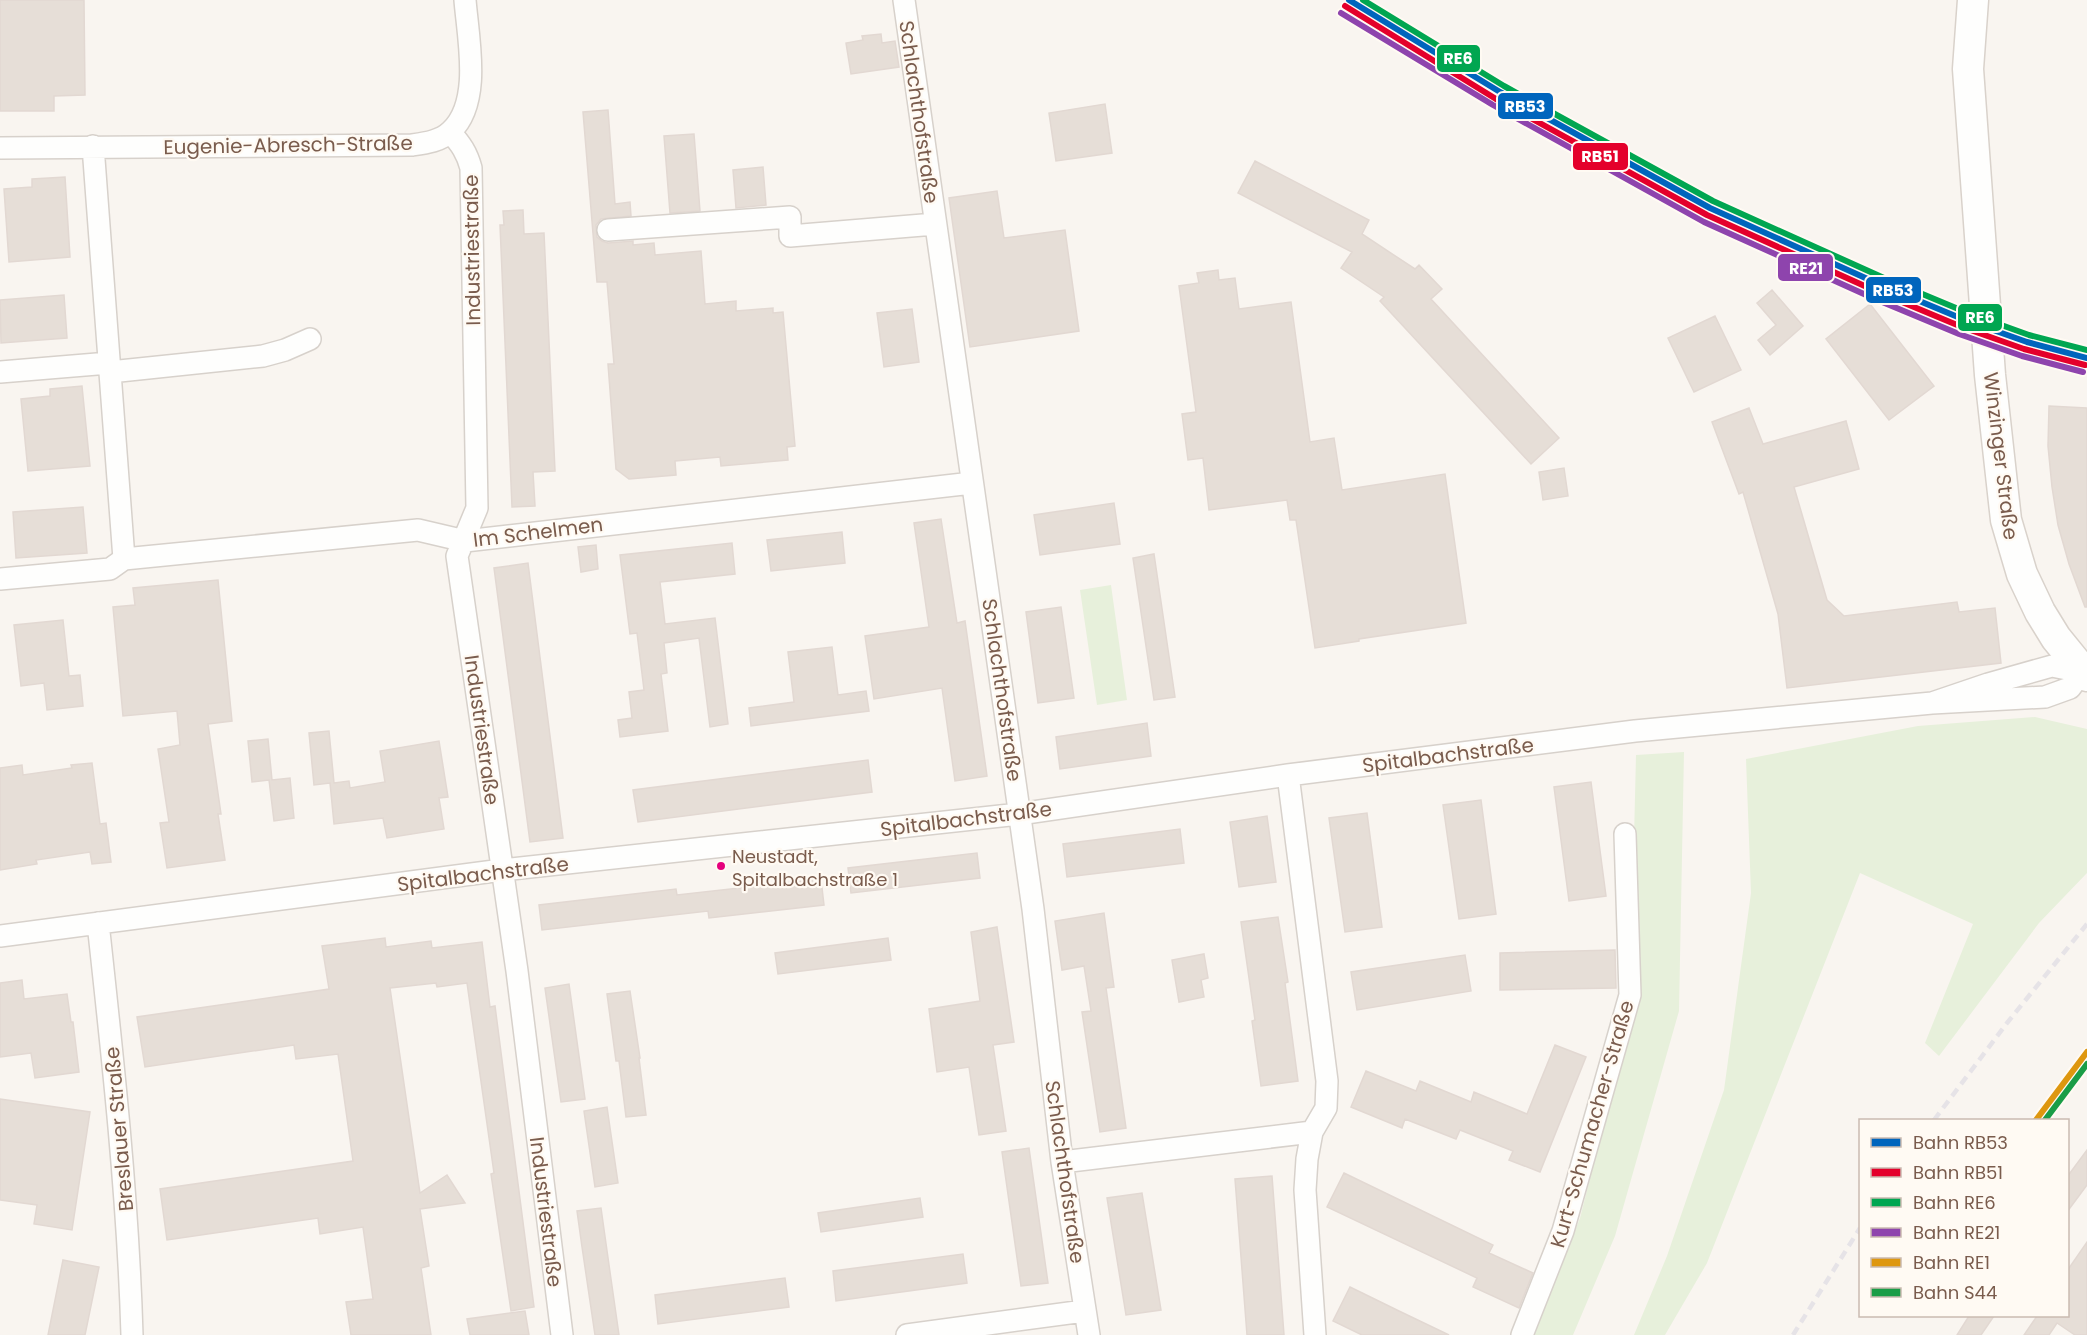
<svg xmlns="http://www.w3.org/2000/svg" width="2087" height="1335" viewBox="0 0 2087 1335" font-family="Poppins,sans-serif">
  <style>
    .green { fill: #e7f0db }
    .building { fill: #e6ded7; stroke: #e2d8d2; stroke-width: 1.5 }
    .lines { fill: none; stroke-linecap: round; stroke-linejoin: round }
    .street-casing { stroke: #d7d1cb; stroke-width: 24 }
    .secondary-casing { stroke: #d9d2cb; stroke-width: 33 }
    .street { stroke: #fefefd; stroke-width: 21 }
    .secondary { stroke: #fefefd; stroke-width: 30 }
    .rail { stroke: #e6e3e7; stroke-width: 4.5; stroke-dasharray: 9 6; stroke-linecap: butt }
    .rail-1-casing { stroke: #fffaf3; stroke-width: 10 }
    .rail-2-casing { stroke: #fffaf3; stroke-width: 10 }
    .rail-3-casing { stroke: #fffaf3; stroke-width: 10 }
    .rail-4-casing { stroke: #fffaf3; stroke-width: 10 }
    .rail-5-casing { stroke: #fffaf3; stroke-width: 10 }
    .rail-6-casing { stroke: #fffaf3; stroke-width: 10 }
    .rail-1 { stroke: #0065bd; stroke-width: 6 }
    .rail-2 { stroke: #e4002b; stroke-width: 6 }
    .rail-3 { stroke: #00a651; stroke-width: 6 }
    .rail-4 { stroke: #8e44ad; stroke-width: 6 }
    .rail-5 { stroke: #de970f; stroke-width: 6 }
    .rail-6 { stroke: #1a9d47; stroke-width: 6 }
    .bus-dot { fill: #e5007d; stroke: #fffaf3; stroke-width: 2 }
    .labels { text-anchor: middle; dominant-baseline: central; stroke-width: 4.5; stroke-linejoin: round; paint-order: stroke }
    .bus-label { font-size: 18px; fill: #7a5c4d; stroke: #fffaf3; text-anchor: start }
    .street-label { font-size: 20px; fill: #7a5c4d; stroke: #fffaf3 }
    .line-badge { stroke: #fffaf3; stroke-width: 2 }
    .badge-label { font-size: 16px; text-anchor: middle; font-weight: bold; fill: #fff }
  </style>
  <rect width="100%" height="100%" fill="#f9f5f0"/>
  <path class="green" d="M1111,585L1127,700L1097,705L1080,590Z
    M2035,717L2087,729V873L2039,923L1939,1056L1925,1043L1973,924L1860,873L1707,1263L1665,1335H1634L1667,1256L1724,1090L1751,893L1746,759L1918,726Z
    M1684,752L1679,1011L1615,1236L1573,1335H1533L1580,1218L1634,1004L1632,922L1636,755Z"/>
  <path class="building" d="M0,0H84L85,95L54,96V111H0Z
    M881,34L882,43L895,41L899,67L851,74L846,43L863,40L862,36Z
    M1105,104L1112,153L1056,161L1049,113Z
    M608,110L615,204L630,202L631,216L601,219L596,225L597,237L602,241L608,243L633,241V245L654,243L655,255L701,251L705,304L736,301V311L773,308V313L783,312L795,446L787,447L788,460L721,466L720,457L675,461L676,475L629,479L616,469L608,364H614L607,282H597L583,112Z
    M694,134L700,211L670,213L664,136Z
    M1255,161L1369,220L1362,234L1415,269L1419,265L1442,289L1431,299L1559,438L1531,464L1380,301L1384,297L1341,268L1352,252L1238,193Z
    M763,167L766,205L736,208L733,170Z
    M65,177L70,257L9,262L4,189L32,187V179Z
    M997,191L1004,238L1065,230L1079,331L970,347L949,198Z
    M523,210L524,234L544,233L555,471L533,472L535,506L512,507L500,225H504L503,211Z
    M1218,270L1219,280L1235,278L1239,309L1291,302L1310,442L1334,438L1342,490L1445,474L1466,623L1359,639V641L1315,648L1296,520H1290L1287,500L1209,510L1203,458L1188,460L1182,414L1196,412L1179,286L1199,283L1197,273Z
    M1772,290L1803,326L1770,355L1758,340L1776,325L1757,303Z
    M64,295L67,338L1,343L0,300Z
    M1870,304L1934,386L1889,420L1826,339Z
    M912,309L919,362L884,367L877,313Z
    M1715,316L1741,370L1694,392L1668,338Z
    M82,386L90,466L28,471L21,399L50,396V389Z
    M2049,406L2087,408V607H2085L2069,564L2058,525L2052,487L2048,446Z
    M1749,408L1763,444L1846,421L1859,469L1794,487L1827,600L1844,616L1957,602L1959,612L1995,608L2001,663L1787,688L1778,614L1743,492L1739,494L1712,422Z
    M1564,468L1568,496L1543,500L1539,472Z
    M1114,503L1120,544L1040,555L1034,515Z
    M83,507L87,553L16,558L13,512Z
    M941,519L957,623L965,621L987,776L955,781L942,688L874,699L865,636L929,627L914,523Z
    M842,532L845,563L771,571L767,540Z
    M732,543L735,574L660,582L665,624L715,618L728,724L710,727L699,638L664,643L667,673L661,674L668,731L620,737L618,720L632,718L629,692L644,690L637,633L630,634L620,555Z
    M596,545L598,569L581,572L578,547Z
    M1154,554L1175,697L1154,700L1133,558Z
    M528,563L563,838L530,842L494,568Z
    M218,580L232,721L208,724L221,814H218L225,860L167,868L160,823L169,822L158,749L180,745L177,711L123,716L113,607L135,605L133,588Z
    M1061,607L1074,698L1038,703L1026,612Z
    M63,620L69,676L80,675L83,706L47,710L44,683L21,686L14,625Z
    M832,647L838,695L866,691L869,711L751,726L749,708L794,702L788,652Z
    M1147,723L1151,756L1060,769L1056,737Z
    M329,731L334,783L349,781L350,788L385,782L380,751L439,741L448,797L439,798L444,829L387,838L383,818L334,824L330,783L314,785L309,733Z
    M268,739L272,780L290,778L294,818L274,821L269,780L252,782L248,741Z
    M868,760L872,792L638,822L633,790Z
    M92,763L100,824L106,823L111,862L92,864L90,852L36,860L37,864L0,870V768L22,765L23,775L72,768L71,765Z
    M1591,782L1606,896L1569,901L1554,787Z
    M1481,800L1496,914L1459,919L1443,805Z
    M1367,813L1382,927L1345,932L1329,818Z
    M1267,816L1276,882L1239,887L1230,822Z
    M1180,829L1184,863L1067,877L1063,844Z
    M977,853L980,878L851,893L848,868Z
    M821,879L824,905L709,918L708,911L542,930L539,905L676,889L677,895Z
    M1104,913L1114,987L1106,988L1126,1128L1100,1132L1082,1012L1091,1011L1084,966L1062,970L1055,921Z
    M1278,917L1288,982L1285,983L1298,1081L1261,1086L1252,1021L1255,1020L1241,922Z
    M997,927L1014,1042L993,1045L1006,1131L979,1135L969,1067L937,1072L929,1009L980,1001L971,932Z
    M385,938L386,947L431,941L432,948L482,942L490,1007L495,1006L534,1307L511,1311L491,1174L494,1173L467,983L437,987L436,983L390,988L420,1193L447,1175L465,1203L420,1209L429,1266L421,1268L431,1335H351L346,1302L373,1299L363,1227L320,1234L318,1218L167,1240L160,1189L353,1161L338,1054L296,1059L294,1045L145,1067L137,1017L329,989L322,946Z
    M888,938L891,960L778,974L775,953Z
    M1615,950L1616,988L1500,990V953Z
    M1204,954L1208,978L1201,980L1204,997L1179,1002L1172,960Z
    M1465,955L1471,991L1357,1010L1351,972Z
    M22,980L24,999L67,994L71,1022H73L79,1072L35,1078L31,1053L0,1057V983Z
    M569,984L585,1099L561,1102L545,988Z
    M630,991L640,1058H639L646,1115L626,1117L619,1061H616L607,994Z
    M1555,1045L1586,1057L1540,1172L1509,1160L1513,1151L1460,1130L1456,1139L1405,1119L1402,1128L1351,1107L1366,1071L1416,1091L1420,1081L1471,1102L1474,1092L1527,1114Z
    M0,1099L90,1112L72,1230L34,1224L37,1205L0,1200Z
    M607,1107L618,1183L595,1187L584,1111Z
    M1029,1148L1048,1283L1021,1286L1002,1152Z
    M2087,1150V1185L2067,1212V1177Z
    M1344,1173L1493,1245L1489,1253L1533,1273L1519,1308L1473,1287L1477,1278L1327,1207Z
    M1272,1176L1284,1335H1247L1235,1179Z
    M1142,1193L1161,1310L1126,1315L1107,1198Z
    M920,1198L923,1217L821,1232L818,1213Z
    M601,1208L610,1272L619,1335H595L582,1247L577,1211Z
    M2087,1242V1335H2075L2057,1323L2049,1335H2024L2037,1316H2067V1271Z
    M963,1254L967,1283L836,1301L833,1271Z
    M63,1260L99,1267L85,1335H48Z
    M785,1278L789,1307L658,1324L655,1295Z
    M1350,1287L1399,1311L1449,1335H1362L1333,1321Z
    M525,1311L529,1335H470L467,1319Z
    M1969,1316H1994L1981,1335H1957Z"/>
  <g class="lines">
    <g class="street-casing">
      <path id="street" d="M904,0L1033,909L1062,1162L1089,1335
        M450,132C461,144 467,153 471,168L477,508L457,556L517,971L562,1335
        M93,146L124,559
        M0,148L412,145C426,143 441,141 451,131C482,102 468,38 465,0
        M608,230L790,217V236L935,224
        M0,372L109,363
        M110,372L263,356L285,350L310,339
        M0,579L110,569L124,559L418,530L465,541L972,483
        M1288,775L1327,1081L1326,1108L1312,1132L1307,1159L1305,1190L1315,1335
        M98,923C113,1060 128,1197 132,1335
        M0,936L502,870L1019,814L1288,775L1635,731L1932,703L2045,697L2070,688L2082,672L2052,666L1988,684L1932,703
        M1062,1162L1312,1132
        M907,1335L1084,1311
        M1522,1335L1563,1231L1630,995L1625,834"/>
    </g>
    <g class="secondary-casing">
      <path id="secondary" d="M1973,0L1968,69L1990,375L2006,520L2022,574L2040,612L2056,638L2087,676"/>
    </g>
    <use href="#street" class="street"/>
    <use href="#secondary" class="secondary"/>
    <path class="rail" d="M1934,1120L2007,1023L2087,924
      M1793,1335L1860,1228"/>
    <g class="rail-1-casing">
      <path id="rail-1" d="M1349,0L1500,92L1710,208L1881,285L1965,320L2027,342L2087,358"/>
    </g>
    <g class="rail-2-casing">
      <path id="rail-2" d="M1345,6L1496,99L1707,215L1878,292L1962,327L2024,349L2085,365"/>
    </g>
    <g class="rail-3-casing">
      <path id="rail-3" d="M1363,0L1504,86L1713,201L1884,278L1968,313L2029,335L2087,350"/>
    </g>
    <g class="rail-4-casing">
      <path id="rail-4" d="M1341,13L1493,105L1704,222L1875,299L1959,334L2022,356L2083,372"/>
    </g>
    <g class="rail-5-casing">
      <path id="rail-5" d="M2036,1120L2087,1052"/>
    </g>
    <g class="rail-6-casing">
      <path id="rail-6" d="M2045,1120L2087,1064"/>
    </g>
    <use href="#rail-1" class="rail-1"/>
    <use href="#rail-2" class="rail-2"/>
    <use href="#rail-3" class="rail-3"/>
    <use href="#rail-4" class="rail-4"/>
    <use href="#rail-5" class="rail-5"/>
    <use href="#rail-6" class="rail-6"/>
  </g>
  <circle class="bus-dot" cx="721" cy="866" r="5"/>
  <g class="labels">
    <g class="bus-label">
      <text x="732" y="856">Neustadt,<tspan x="732" dy="23">Spitalbachstraße 1</tspan></text>
    </g>
    <g class="street-label">
      <text transform="translate(919 112) rotate(82)">Schlachthofstraße</text>
      <text transform="translate(288 145) rotate(-1)">Eugenie-Abresch-Straße</text>
      <text transform="translate(472 250) rotate(-91)">Industriestraße</text>
      <text transform="translate(2001 456) rotate(83)">Winzinger Straße</text>
      <text transform="translate(538 532) rotate(-7)">Im Schelmen</text>
      <text transform="translate(1002 690) rotate(82)">Schlachthofstraße</text>
      <text transform="translate(482 730) rotate(82)">Industriestraße</text>
      <text transform="translate(1448 755) rotate(-7)">Spitalbachstraße</text>
      <text transform="translate(966 819) rotate(-7)">Spitalbachstraße</text>
      <text transform="translate(483 874) rotate(-7)">Spitalbachstraße</text>
      <text transform="translate(1592 1124) rotate(-74)">Kurt-Schumacher-Straße</text>
      <text transform="translate(119 1129) rotate(-95)">Breslauer Straße</text>
      <text transform="translate(1065 1172) rotate(82)">Schlachthofstraße</text>
      <text transform="translate(546 1212) rotate(83)">Industriestraße</text>
    </g>
  </g>
  <g class="line-badge">
    <rect x="1436" y="44" width="45" height="29" rx="6" fill="#00a651"/>
    <rect x="1497" y="92" width="57" height="28" rx="6" fill="#0065bd"/>
    <rect x="1572" y="142" width="57" height="29" rx="6" fill="#e4002b"/>
    <rect x="1777" y="253" width="57" height="29" rx="6" fill="#8e44ad"/>
    <rect x="1865" y="276" width="57" height="28" rx="6" fill="#0065bd"/>
    <rect x="1957" y="303" width="46" height="29" rx="6" fill="#00a651"/>
  </g>
  <g class="badge-label">
    <text x="1458" y="64">RE6</text>
    <text x="1525" y="112">RB53</text>
    <text x="1600" y="162">RB51</text>
    <text x="1806" y="274">RE21</text>
    <text x="1893" y="296">RB53</text>
    <text x="1980" y="323">RE6</text>
  </g>
  <rect x="1859" y="1119" width="210" height="198" fill="#fffaf3" stroke="#cabbb1" stroke-width="1.5"/>
  <rect x="1871" y="1138" width="30" height="9" fill="#0065bd" stroke="#cabbb1" stroke-width="1.5"/>
  <text x="1913" y="1149" font-size="18" fill="#7a5c4d">Bahn RB53</text>
  <rect x="1871" y="1168" width="30" height="9" fill="#e4002b" stroke="#cabbb1" stroke-width="1.5"/>
  <text x="1913" y="1179" font-size="18" fill="#7a5c4d">Bahn RB51</text>
  <rect x="1871" y="1198" width="30" height="9" fill="#00a651" stroke="#cabbb1" stroke-width="1.5"/>
  <text x="1913" y="1209" font-size="18" fill="#7a5c4d">Bahn RE6</text>
  <rect x="1871" y="1228" width="30" height="9" fill="#8e44ad" stroke="#cabbb1" stroke-width="1.5"/>
  <text x="1913" y="1239" font-size="18" fill="#7a5c4d">Bahn RE21</text>
  <rect x="1871" y="1258" width="30" height="9" fill="#de970f" stroke="#cabbb1" stroke-width="1.5"/>
  <text x="1913" y="1269" font-size="18" fill="#7a5c4d">Bahn RE1</text>
  <rect x="1871" y="1288" width="30" height="9" fill="#1a9d47" stroke="#cabbb1" stroke-width="1.5"/>
  <text x="1913" y="1299" font-size="18" fill="#7a5c4d">Bahn S44</text>
</svg>
